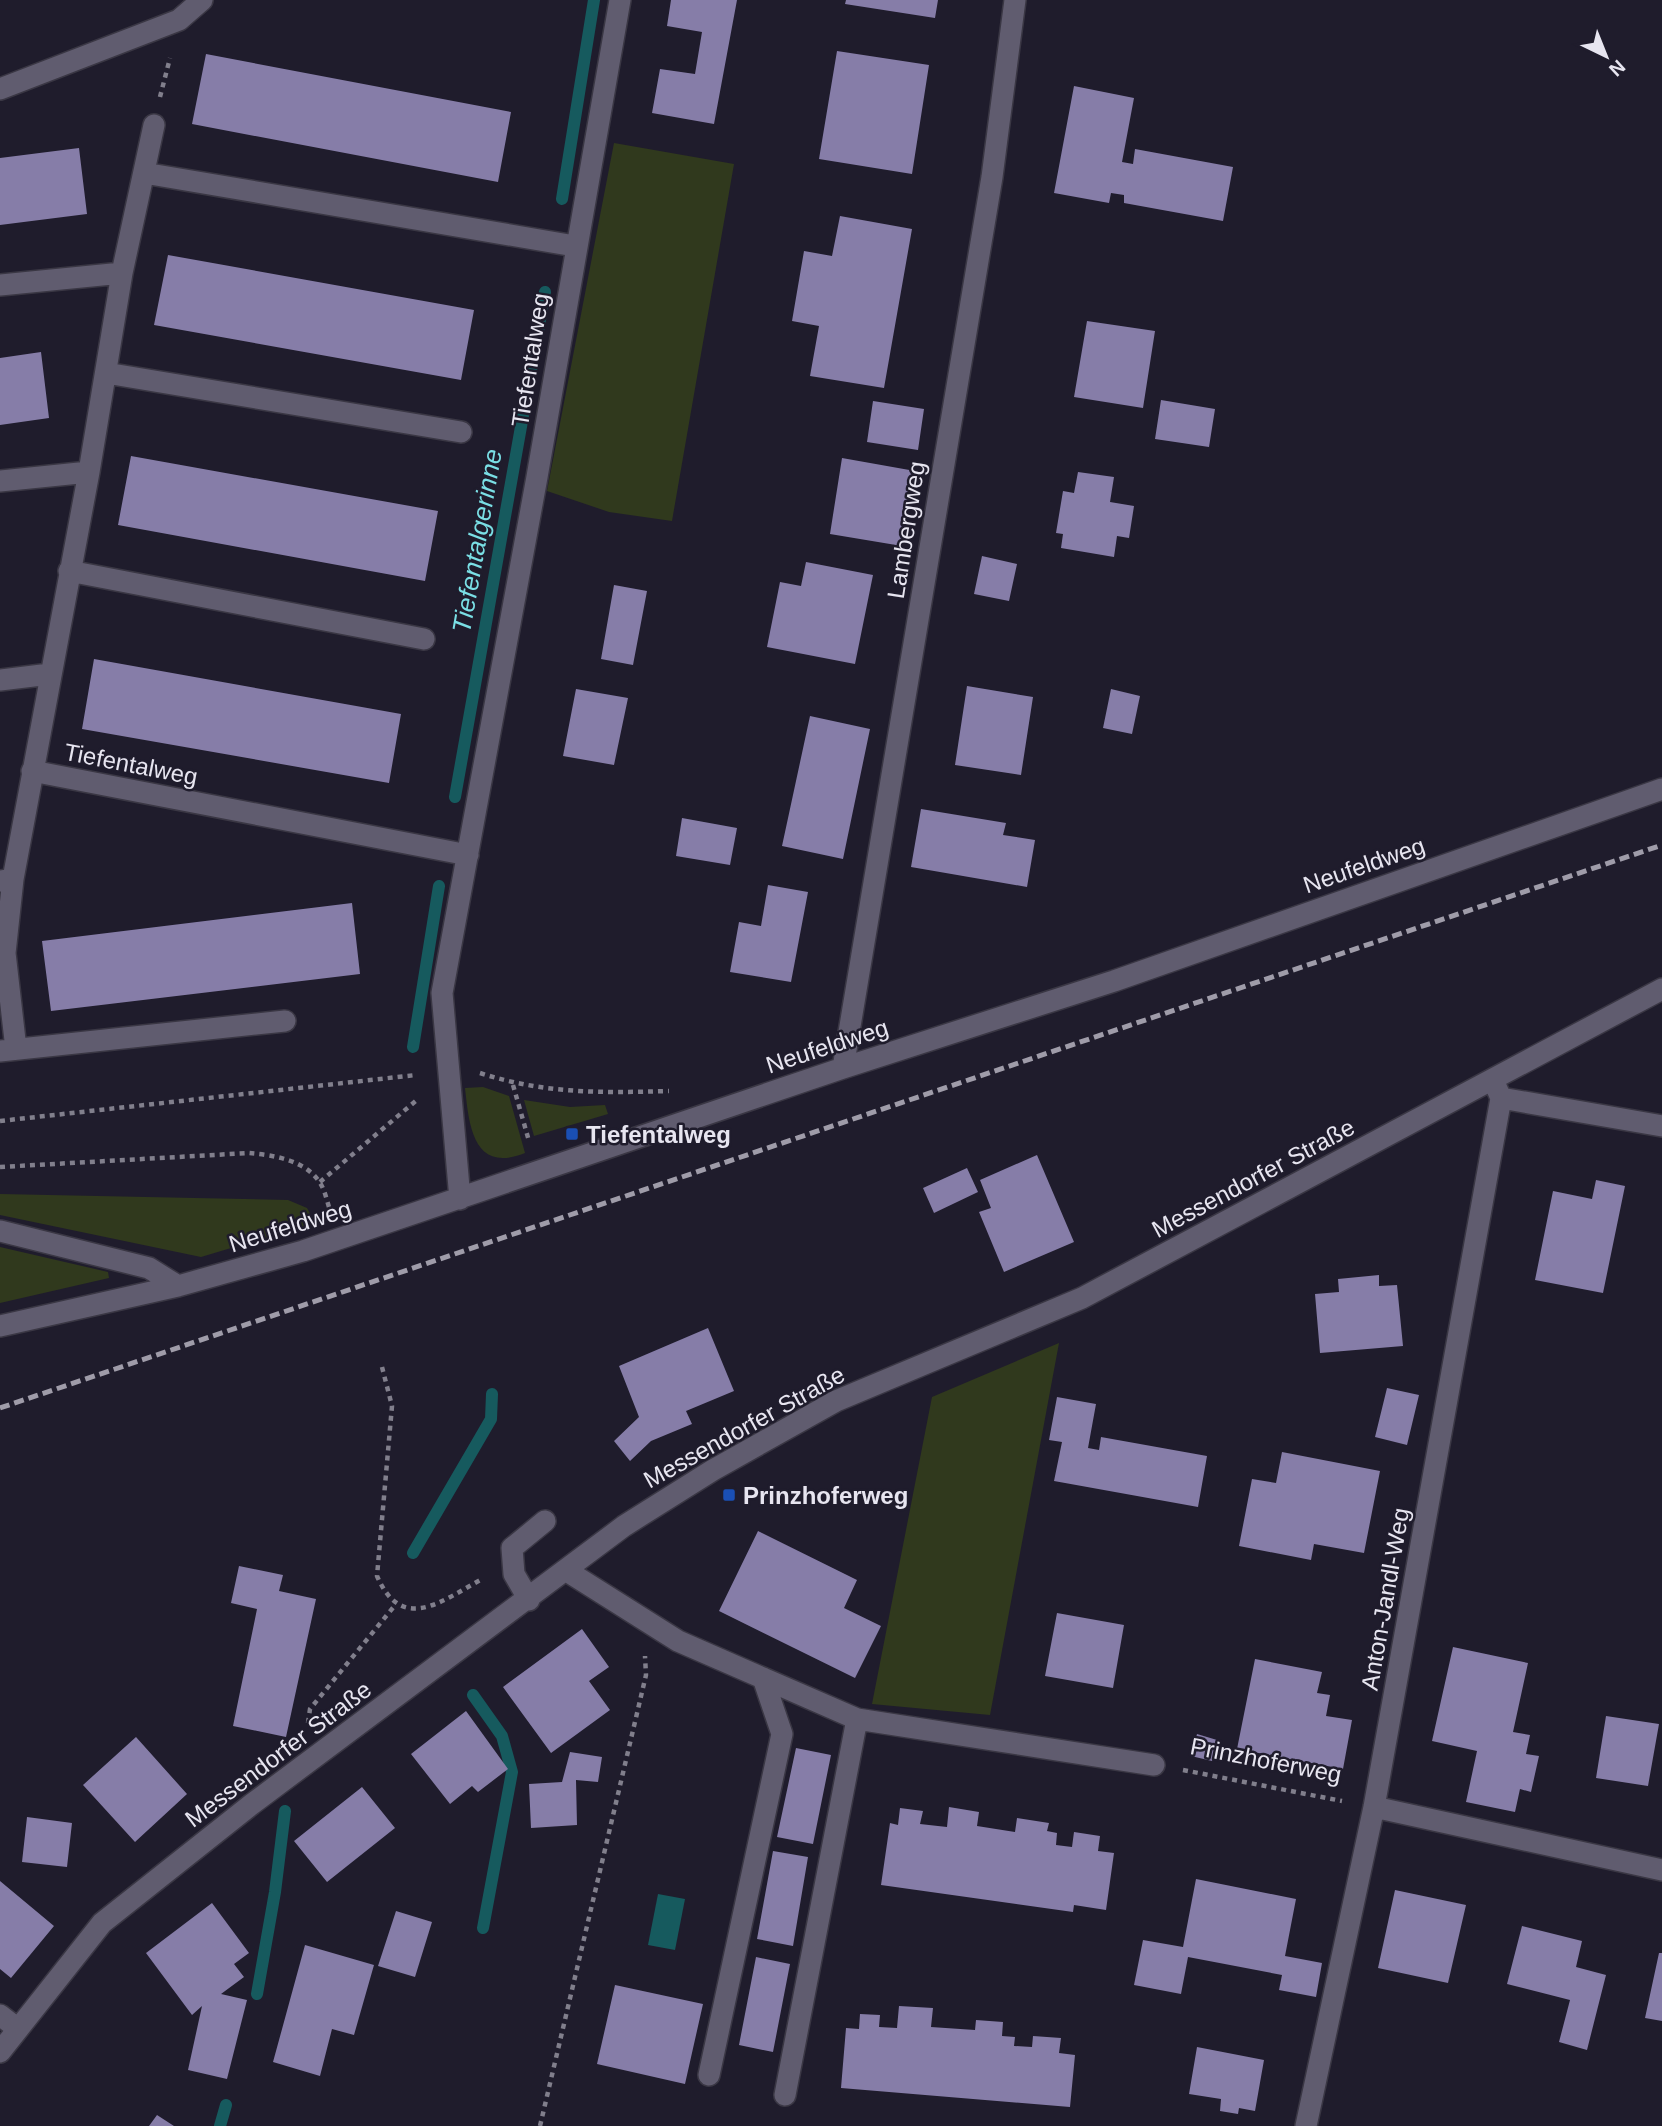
<svg xmlns="http://www.w3.org/2000/svg" width="1662" height="2126" viewBox="0 0 1662 2126" font-family="Arial,sans-serif">
  <style>
    .green { fill: #30391d }
    .water { fill: #165a5e }
    .lines { fill: none; stroke-linecap: round; stroke-linejoin: round }
    .stream { stroke: #165a5e; stroke-width: 12 }
    .building { fill: #867da8 }
    .minor-casing { stroke: #3a3744; stroke-width: 24 }
    .path { stroke: #817f8c; stroke-width: 4.5; stroke-dasharray: 5 5; stroke-linecap: butt }
    .minor { stroke: #605c6f; stroke-width: 21 }
    .rail { stroke: #9f9ca9; stroke-width: 5; stroke-dasharray: 10 5; stroke-linecap: butt }
    .transit-dot { fill: #1a4fb4; stroke: #1f1c2c; stroke-width: 2.5 }
    .labels { text-anchor: middle; dominant-baseline: central; stroke-width: 5; stroke-linejoin: round; paint-order: stroke }
    .street-label { font-size: 24px; fill: #e7e5f0; stroke: #1f1c2c }
    .poi-label { font-size: 24px; font-weight: bold; fill: #e7e5f0; stroke: #1f1c2c; text-anchor: start }
    .water-label { font-size: 26px; font-style: italic; fill: #7adfe5; stroke: #1f1c2c }
  </style>
  <rect width="100%" height="100%" fill="#1f1c2c"/>
  <path class="green" d="M614,143L734,164L672,521L609,512L547,491Z
    M483,1087L509,1096L525,1153C473,1174 469,1125 465,1088Z
    M524,1100L570,1107L605,1105L608,1114L534,1136Z
    M0,1194L288,1200L307,1208L315,1223L201,1257L0,1215Z
    M0,1247L108,1272L109,1278L0,1303Z
    M1059,1343L990,1715L872,1704L932,1397Z"/>
  <path class="water" d="M658,1894L685,1899L675,1950L648,1945Z"/>
  <g class="lines">
    <path class="stream" d="M562,199L594,0
      M455,797L545,292
      M413,1047L439,886
      M413,1553L491,1419L492,1394
      M473,1695L502,1736L512,1772L483,1928
      M257,1994L275,1892L285,1811
      M220,2126L226,2105"/>
  </g>
  <path class="building" d="M671,0H737L714,124L652,113L660,69L695,74L702,32L667,26Z
    M846,0H938L935,18L845,4Z
    M837,51L929,65L912,174L819,159Z
    M206,54L511,112L498,182L192,124Z
    M1074,86L1134,98L1122,162L1133,164L1135,149L1233,167L1223,221L1124,203V195L1111,193L1109,203L1054,193Z
    M79,148L87,214L0,225V158Z
    M840,216L912,229L884,388L810,376L819,326L792,321L804,251L832,256Z
    M168,255L474,310L461,380L154,325Z
    M1087,321L1155,331L1143,408L1074,397Z
    M41,352L49,418L0,425V358Z
    M1161,400L1215,409L1209,447L1155,439Z
    M873,401L924,409L918,450L867,442Z
    M131,456L438,511L425,581L118,525Z
    M842,458L915,471L902,546L830,534Z
    M1078,472L1114,477L1110,502L1134,506L1129,538L1117,536L1114,557L1061,548L1063,534L1056,533L1063,491L1074,493Z
    M982,556L1017,564L1009,601L974,594Z
    M806,562L873,575L855,664L767,647L780,582L801,586Z
    M614,585L647,591L633,665L601,659Z
    M94,659L401,714L389,783L82,729Z
    M967,686L1033,697L1021,775L955,765Z
    M576,689L628,698L614,765L563,756Z
    M1111,689L1140,696L1132,734L1103,728Z
    M810,716L870,729L843,859L782,846Z
    M921,809L1006,823L1003,835L1035,840L1027,887L911,867Z
    M682,818L737,828L730,865L676,856Z
    M768,885L808,892L791,982L730,972L739,922L761,926Z
    M352,903L360,974L51,1011L42,941Z
    M1037,1155L1074,1242L1004,1272L979,1212L991,1208L980,1180Z
    M967,1168L978,1192L934,1213L923,1188Z
    M1596,1180L1625,1186L1603,1293L1535,1280L1553,1191L1592,1199Z
    M1379,1275V1286L1397,1285L1403,1346L1320,1353L1315,1294L1339,1292L1338,1279Z
    M708,1328L734,1391L686,1411L692,1424L651,1441L630,1461L614,1441L639,1417L619,1366Z
    M1387,1388L1419,1395L1407,1445L1375,1437Z
    M1057,1397L1096,1404L1088,1448L1099,1450L1101,1437L1207,1456L1198,1507L1054,1481L1062,1442L1049,1440Z
    M1282,1452L1380,1471L1364,1553L1314,1544L1311,1560L1239,1546L1252,1479L1276,1483Z
    M758,1531L857,1580L844,1608L881,1626L855,1678L719,1611Z
    M239,1566L283,1575L279,1591L316,1599L286,1737L233,1726L257,1609L231,1603Z
    M1057,1613L1124,1625L1113,1688L1045,1676Z
    M582,1629L609,1667L589,1681L610,1710L551,1753L503,1687Z
    M1453,1647L1528,1663L1513,1732L1530,1735L1526,1754L1539,1756L1531,1792L1520,1789L1515,1812L1466,1802L1477,1751L1432,1741Z
    M1255,1659L1322,1672L1317,1693L1330,1695L1326,1716L1352,1720L1343,1769L1237,1749Z
    M466,1711L508,1769L478,1792L472,1786L450,1804L411,1754Z
    M1606,1716L1659,1724L1648,1786L1596,1778Z
    M1197,1734L1217,1740L1212,1761L1191,1756Z
    M136,1737L187,1794L135,1842L83,1785Z
    M796,1748L831,1755L813,1844L777,1837Z
    M570,1752L602,1757L598,1782L576,1780L577,1825L531,1828L529,1784L562,1782Z
    M362,1787L395,1828L327,1882L294,1841Z
    M949,1807L979,1812L977,1826L1015,1832L1017,1818L1049,1823L1047,1831L1057,1833L1056,1845L1072,1847L1074,1832L1100,1836L1098,1851L1114,1853L1106,1910L1074,1905L1073,1912L881,1885L890,1823L898,1825L900,1808L923,1811L920,1824L947,1827Z
    M27,1817L72,1823L67,1867L22,1862Z
    M773,1851L808,1857L793,1946L757,1939Z
    M1196,1879L1296,1899L1285,1956L1322,1963L1316,1997L1279,1990L1282,1975L1188,1957L1181,1994L1134,1985L1143,1940L1183,1947Z
    M0,1881L54,1926L11,1978L0,1969Z
    M1395,1890L1466,1905L1448,1983L1378,1968Z
    M212,1903L249,1953L234,1964L244,1977L221,1994L247,2000L227,2079L188,2070L202,2006L192,2015L146,1953Z
    M396,1911L432,1922L415,1977L378,1966Z
    M1522,1926L1582,1941L1576,1967L1606,1975L1587,2050L1559,2042L1570,2000L1507,1984Z
    M305,1945L374,1965L354,2035L332,2029L320,2076L273,2062Z
    M1659,1953H1662V2021L1645,2018Z
    M756,1957L790,1964L773,2052L739,2045Z
    M615,1985L703,2004L685,2084L597,2064Z
    M899,2006L933,2008L931,2027L975,2030L976,2020L1003,2022L1002,2036L1015,2037L1014,2046L1032,2047L1033,2036L1061,2038L1059,2053L1075,2055L1070,2107L841,2088L846,2028L859,2029L860,2014L880,2015L879,2027L897,2028Z
    M1197,2047L1264,2060L1255,2111L1239,2108L1238,2114L1220,2111L1221,2099L1189,2094Z
    M157,2115L174,2126H149Z"/>
  <g class="lines">
    <g class="minor-casing">
      <path id="minor" d="M0,89L179,20L202,0
        M144,173L575,246
        M0,285L122,273
        M106,373L461,432
        M0,481L89,472
        M69,571L424,639
        M0,680L50,674
        M32,771L468,855
        M13,879L89,472L122,273L154,125
        M1,881L13,879L5,953L16,1049
        M0,1051L285,1021
        M843,1068L992,177L1015,0
        M1501,1098L1662,1126
        M460,1199L442,993L537,477L620,0
        M0,1231L149,1268L178,1286
        M0,1326L178,1286L303,1251L843,1068L1114,981L1662,789
        M567,1571L678,1641L857,1719L1154,1765
        M529,1600L514,1574L512,1548L545,1521
        M1374,1807L1662,1870
        M0,2015L18,2029
        M0,2052L102,1923L252,1804L624,1526L713,1470L836,1401L1082,1298L1662,989
        M709,2075L782,1734L763,1678
        M785,2095L857,1719
        M1306,2126L1374,1807L1501,1098L1493,1080"/>
    </g>
    <path class="path" d="M160,97L170,58
      M480,1073C545,1094 601,1093 669,1091
      M513,1085L529,1141
      M0,1121L416,1075
      M0,1167L249,1153C273,1155 306,1160 320,1183C325,1190 327,1202 330,1210
      M320,1182L418,1099
      M382,1367L392,1406L377,1576C402,1634 442,1601 482,1579
      M308,1723L310,1709L396,1604
      M1183,1770L1342,1801
      M540,2126L646,1675L645,1656"/>
    <use href="#minor" class="minor"/>
    <path class="rail" d="M0,1408L1662,845"/>
  </g>
  <g class="transit-dot">
    <rect x="565" y="1127" width="14" height="14" rx="3.5"/>
    <rect x="722" y="1488" width="14" height="14" rx="3.5"/>
  </g>
  <g class="labels">
    <g class="street-label">
      <text transform="translate(530 360) rotate(-81)">Tiefentalweg</text>
      <text transform="translate(906 530) rotate(-81)">Lambergweg</text>
      <text transform="translate(131 764) rotate(11)">Tiefentalweg</text>
      <text transform="translate(1364 865) rotate(-19)">Neufeldweg</text>
      <text transform="translate(827 1046) rotate(-18)">Neufeldweg</text>
      <text transform="translate(1253 1178) rotate(-28)">Messendorfer Straße</text>
      <text transform="translate(290 1226) rotate(-17)">Neufeldweg</text>
      <text transform="translate(744 1427) rotate(-29)">Messendorfer Straße</text>
      <text transform="translate(1385 1599) rotate(-80)">Anton-Jandl-Weg</text>
      <text transform="translate(278 1754) rotate(-37)">Messendorfer Straße</text>
      <text transform="translate(1266 1760) rotate(11)">Prinzhoferweg</text>
    </g>
    <g class="poi-label">
      <text x="586" y="1134">Tiefentalweg</text>
      <text x="743" y="1495">Prinzhoferweg</text>
    </g>
    <g class="water-label">
      <text transform="translate(477 541) rotate(-80)">Tiefentalgerinne</text>
    </g>
  </g>
  <g transform="translate(1606 56) rotate(137)" stroke="#1f1c2c" stroke-width="5" paint-order="stroke">
  <path d="M0-5L12 26L0 18L-12 26Z" fill="#e7e5f0"/>
  <text y="-10" font-size="19" font-weight="bold" text-anchor="middle" fill="#e7e5f0">N</text>
  </g>
</svg>
